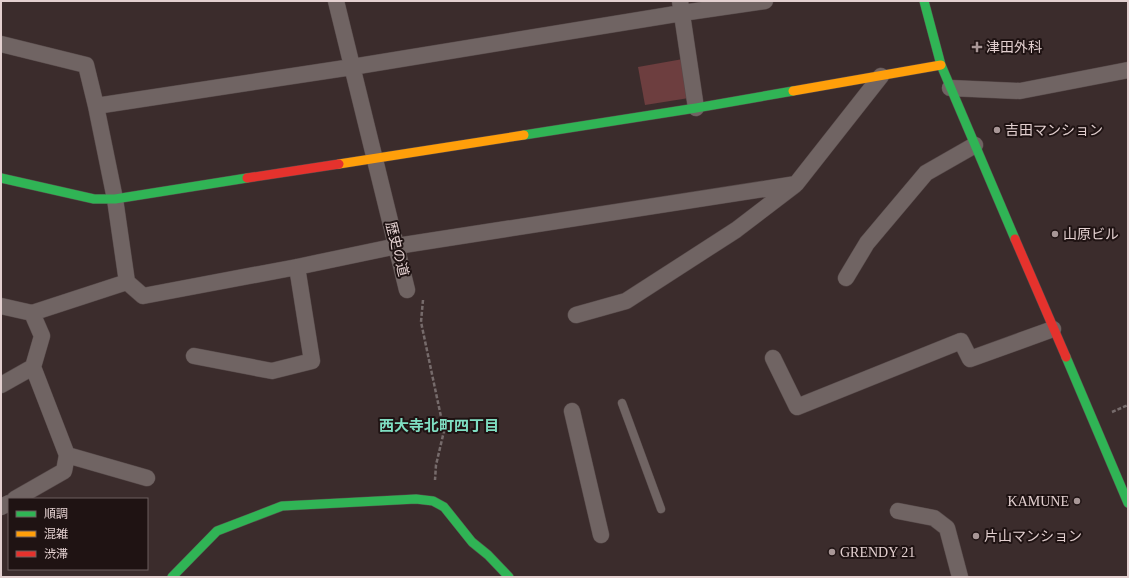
<svg xmlns="http://www.w3.org/2000/svg" width="1129" height="578" viewBox="0 0 1129 578" font-family="'Times New Roman','Noto Sans JP',serif">
  <style>
    .green { fill: #6d3e3f }
    .lines { fill: none; stroke-linecap: round; stroke-linejoin: round }
    .lane-casing { stroke: #574a4a; stroke-width: 9 }
    .street-casing { stroke: #574a4a; stroke-width: 17 }
    .fast-casing { stroke: #574a4a; stroke-width: 10 }
    .slow-casing { stroke: #574a4a; stroke-width: 10 }
    .jam-casing { stroke: #574a4a; stroke-width: 10 }
    .path { stroke: #766b6b; stroke-width: 2.5; stroke-dasharray: 4 2; stroke-linecap: butt }
    .lane { stroke: #706463; stroke-width: 8 }
    .street { stroke: #706463; stroke-width: 16 }
    .fast { stroke: #30b455; stroke-width: 9 }
    .slow { stroke: #ff9f0a; stroke-width: 9 }
    .jam { stroke: #e5322d; stroke-width: 9 }
    .poi-dot { fill: #a89797; stroke: #1f1313; stroke-width: 1.5 }
    .labels { text-anchor: middle; dominant-baseline: central; stroke-width: 4; stroke-linejoin: round; paint-order: stroke }
    .poi-label { font-size: 14px; fill: #e3d0d0; stroke: #1f1313; text-anchor: start }
    .street-label { font-size: 14px; fill: #e3d0d0; stroke: #1f1313 }
    .neighbourhood-label { font-size: 15px; font-weight: bold; fill: #7fdec2; stroke: #1f1313 }
  </style>
  <rect width="100%" height="100%" fill="#3b2c2c"/>
  <path class="green" d="M683,59L689,98L645,105L638,67Z"/>
  <g class="lines">
    <g class="lane-casing">
      <path id="lane" d="M622,403L661,509"/>
    </g>
    <g class="street-casing">
      <path id="street" d="M336,1L407,290
        M680,1L696,108
        M1,44L86,65L96,106L115,199L127,282L32,313L1,306
        M950,88L1020,91L1128,70
        M96,106L352,67L682,13L765,1
        M846,278L867,243L926,173L975,145
        M127,282L143,296L297,267L397,246L796,184L881,76
        M576,315L626,301L736,230L795,185
        M194,356L272,371L312,361L297,267
        M773,358L797,407L961,341L970,359L1053,329
        M1,385L33,367L42,336L32,313
        M572,411L601,535
        M67,455L147,478
        M15,499L64,471L67,455L33,367
        M1,507L9,503
        M898,511L934,518L947,528L960,577"/>
    </g>
    <g class="fast-casing">
      <path id="fast" d="M924,1L941,65L1015,239
        M524,135L696,108L793,91
        M1,178L94,199H115L247,178
        M1066,357L1128,503
        M172,577L217,531L282,506L416,499L433,501L444,507L472,542L488,555L509,577"/>
    </g>
    <g class="slow-casing">
      <path id="slow" d="M793,91L941,65
        M339,164L524,135"/>
    </g>
    <g class="jam-casing">
      <path id="jam" d="M247,178L339,164
        M1015,239L1066,357"/>
    </g>
    <path class="path" d="M423,300L421,322L444,431L436,465L435,480
      M1112,412L1128,405"/>
    <use href="#lane" class="lane"/>
    <use href="#street" class="street"/>
    <use href="#fast" class="fast"/>
    <use href="#slow" class="slow"/>
    <use href="#jam" class="jam"/>
  </g>
  <g class="poi-dot">
    <path d="M975 41h4v4h4v4h-4v4h-4v-4h-4v-4h4z"/>
    <circle cx="997" cy="130" r="4"/>
    <circle cx="1055" cy="234" r="4"/>
    <circle cx="1077" cy="501" r="4"/>
    <circle cx="976" cy="536" r="4"/>
    <circle cx="832" cy="552" r="4"/>
  </g>
  <g class="labels">
    <g class="poi-label">
      <text x="986" y="47">津田外科</text>
      <text x="1005" y="130">吉田マンション</text>
      <text x="1063" y="234">山原ビル</text>
      <text x="1069" y="501" text-anchor="end">KAMUNE</text>
      <text x="984" y="536">片山マンション</text>
      <text x="840" y="552">GRENDY 21</text>
    </g>
    <g class="street-label">
      <text transform="translate(397 249) rotate(76)">歴史の道</text>
    </g>
    <g class="neighbourhood-label">
      <text x="439" y="426">西大寺北町四丁目</text>
    </g>
  </g>
  <rect width="1129" height="578" fill="none" stroke="#e3d0d0" stroke-width="4"/>
  <rect x="8" y="498" width="140" height="72" fill="#1f1313" stroke="#6d5f5f"/>
  <rect x="16" y="511" width="20" height="6" fill="#30b455" stroke="#6d5f5f"/>
  <text x="44" y="518" font-size="12" fill="#e3d0d0">順調</text>
  <rect x="16" y="531" width="20" height="6" fill="#ff9f0a" stroke="#6d5f5f"/>
  <text x="44" y="538" font-size="12" fill="#e3d0d0">混雑</text>
  <rect x="16" y="551" width="20" height="6" fill="#e5322d" stroke="#6d5f5f"/>
  <text x="44" y="558" font-size="12" fill="#e3d0d0">渋滞</text>
</svg>
